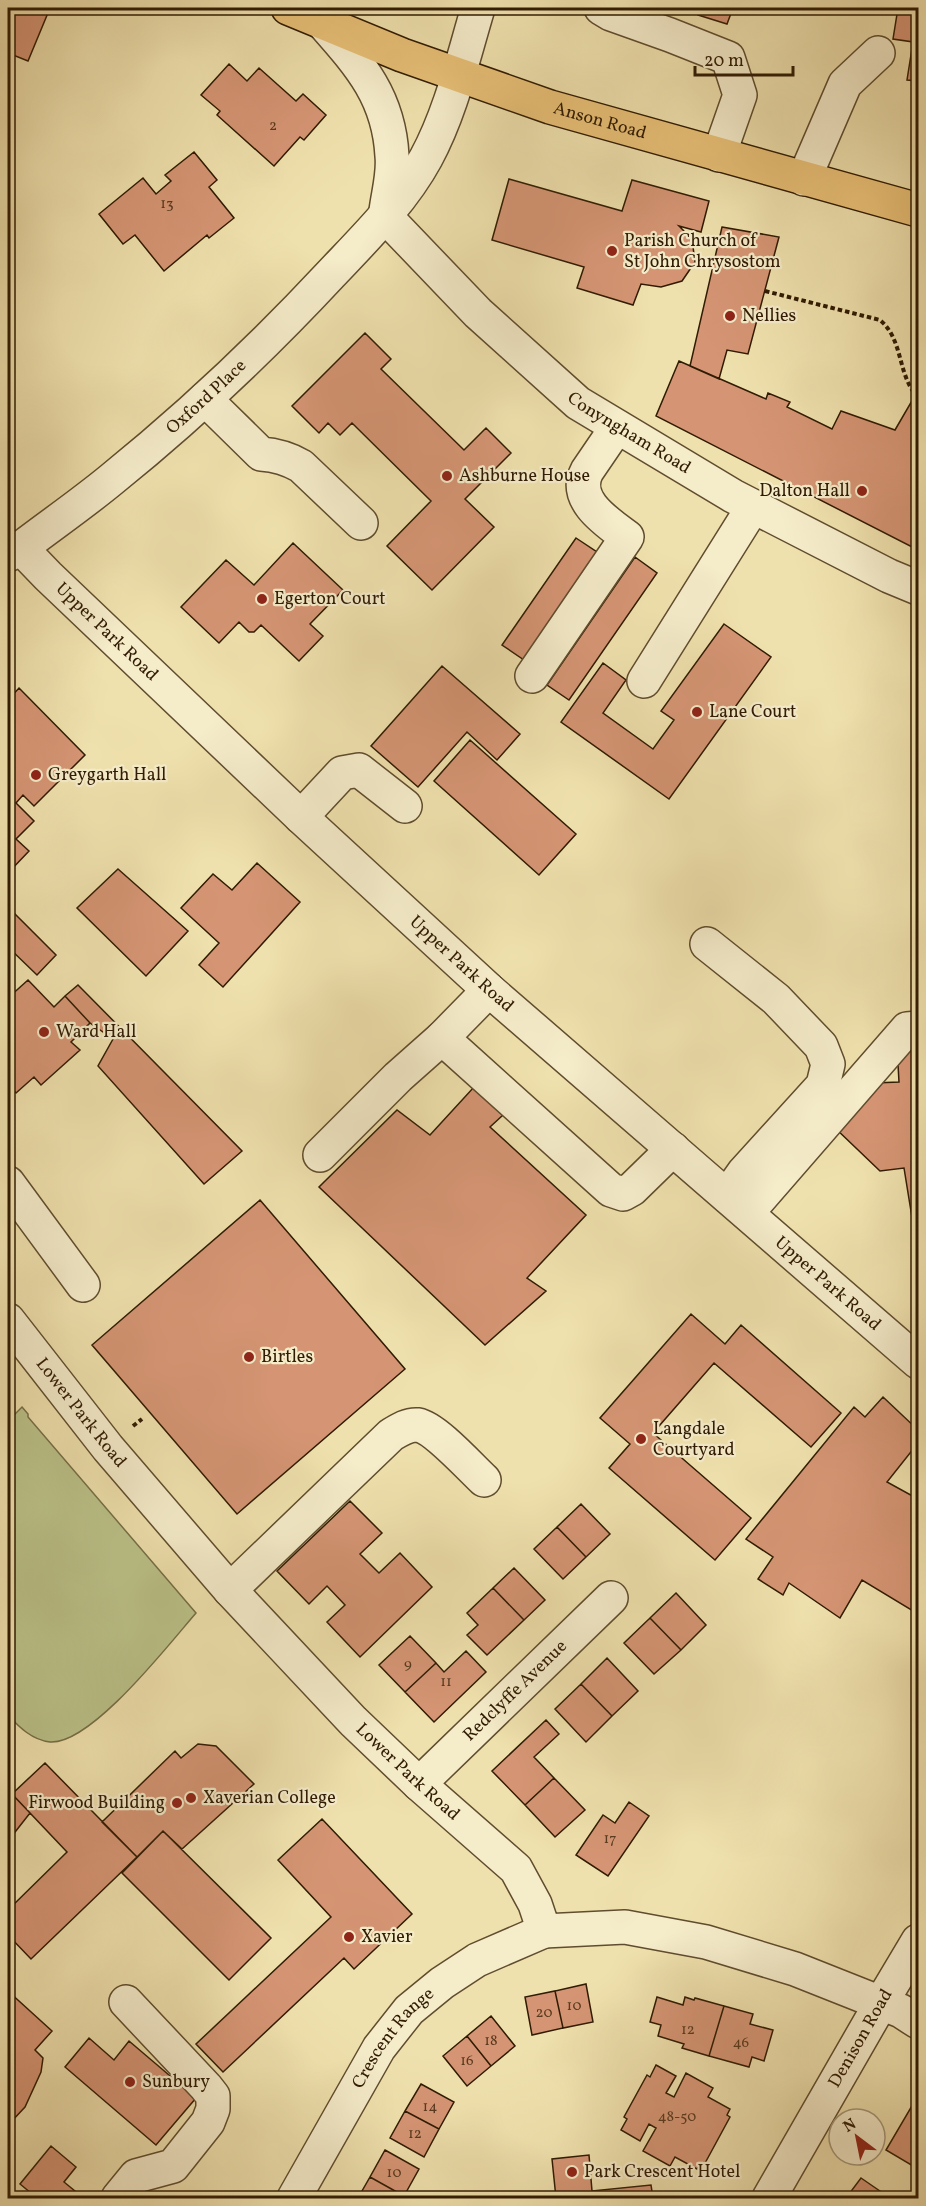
<svg xmlns="http://www.w3.org/2000/svg" width="926" height="2206" viewBox="0 0 926 2206" font-family="Vollkorn,serif">
  <style>
    .green { fill: #bbc289; stroke: #766e46; stroke-width: 1.5 }
    .building { fill: #d59574; stroke: #301b03; stroke-width: 1.5 }
    .lines { fill: none; stroke-linecap: round; stroke-linejoin: round }
    .minor-casing { stroke: #604c2e; stroke-width: 36 }
    .highway-casing { stroke: #301b03; stroke-width: 36 }
    .path { stroke: #301b03; stroke-width: 4; stroke-dasharray: 4.5 3; stroke-linecap: butt }
    .minor { stroke: #f5ecca; stroke-width: 33 }
    .highway { stroke: #e8c076; stroke-width: 33 }
    .poi-dot { fill: #8f2418; stroke: #f5ecca; stroke-width: 2 }
    .labels { text-anchor: middle; dominant-baseline: central; stroke-width: 4.5; stroke-linejoin: round; paint-order: stroke }
    .number-label { font-size: 15px; fill: #593a1f }
    .street-label { font-size: 18px; fill: #301b03; stroke: #f5ecca }
    .poi-label { font-size: 18px; fill: #301b03; stroke: #f5ecca; text-anchor: start }
  </style>
  <rect width="100%" height="100%" fill="#efe1ad"/>
  <filter id="stains"><feTurbulence type="fractalNoise" baseFrequency=".00333" numOctaves="4"/><feColorMatrix values="0 0 0 0 .2 0 0 0 0 .09 0 0 0 0 .02 0 0 0 .5 -.17"/></filter>
  <radialGradient id="worn" r=".72"><stop offset=".6" stop-color="#630" stop-opacity="0"/><stop offset="1" stop-color="#630" stop-opacity=".3"/></radialGradient>
  <path class="green" d="M22,1407L28,1414V1417L196,1613C169,1644 91,1745 50,1742C32,1740 19,1727 8,1715V1421Z"/>
  <path class="building" d="M8,8H15L10,20L8,19Z
    M15,8H50L28,61L8,53V19L10,20Z
    M701,8H733L727,24L698,15Z
    M898,8H918V81L907,80L913,42L893,39Z
    M229,64L247,81L259,68L296,101L303,94L326,115L304,140L300,137L274,166L217,115L220,111L201,95Z
    M194,152L217,180L209,187L234,218L209,238L207,235L164,271L135,235L123,244L99,214L143,178L156,194L171,181L165,175Z
    M509,179L622,211L632,180L709,201L701,232L679,226L692,239L695,262L682,281L661,287L641,284L633,305L577,288L584,267L492,240Z
    M722,227L779,237L748,354L727,350L719,379L690,366Z
    M365,333L391,359L381,369L464,450L486,428L511,453L465,499L494,527L432,590L387,546L431,501L352,423L340,435L328,423L319,433L292,406Z
    M679,361L766,399L768,393L790,402L787,407L832,429L841,411L895,430L913,399L918,401V550L656,416Z
    M576,538L597,552L524,660L502,645Z
    M293,543L343,590L310,624L323,636L299,661L261,625L254,632H249L239,622L219,643L181,607L226,560L254,585Z
    M635,557L657,573L569,700L547,685Z
    M724,624L771,657L669,799L561,722L603,663L626,680L603,713L653,749L674,720L661,711Z
    M442,666L520,734L497,760L467,732L418,787L371,746Z
    M19,688L85,755L34,806L23,795L16,803L34,821L16,839L29,851L9,872L8,870V700Z
    M470,740L576,834L539,875L434,781Z
    M257,863L300,902L223,987L199,965L219,943L181,908L213,874L232,890Z
    M118,869L188,931L146,976L77,908Z
    M8,907L56,955L37,975L8,947Z
    M28,980L54,1007L65,996L90,1023L71,1042L80,1050L41,1085L34,1077L16,1093L8,1084V998Z
    M78,985L242,1151L204,1184L98,1066L113,1039L90,1023L65,996Z
    M918,1045V1234L914,1230L904,1168L880,1171L833,1126L874,1083L899,1082L897,1046Z
    M474,1087L503,1115L490,1127L586,1215L527,1278L546,1291L485,1345L319,1187L397,1110L430,1135Z
    M260,1200L405,1369L237,1514L92,1345Z
    M691,1314L725,1344L741,1325L841,1413L811,1447L714,1363L653,1433L751,1518L715,1560L609,1468L630,1444L600,1418Z
    M883,1397L918,1430V1443L887,1482L918,1499V1614L862,1580L840,1618L789,1583L783,1595L758,1579L773,1557L746,1539L854,1407L865,1417Z
    M350,1501L382,1533L360,1554L379,1573L400,1553L432,1587L360,1657L327,1622L345,1605L327,1586L309,1604L277,1571Z
    M581,1504L610,1534L586,1557L557,1527Z
    M557,1527L586,1557L563,1579L534,1549Z
    M514,1568L545,1600L524,1620L493,1588Z
    M493,1588L524,1620L487,1655L467,1635L478,1625L467,1613Z
    M676,1593L706,1625L681,1650L650,1618Z
    M650,1618L681,1650L654,1674L624,1643Z
    M410,1636L436,1663L405,1692L379,1665Z
    M466,1651L486,1672L434,1722L405,1692L436,1663L444,1672Z
    M607,1658L638,1691L612,1716L581,1684Z
    M581,1684L612,1716L586,1742L555,1709Z
    M546,1720L559,1734L534,1757L554,1778L525,1805L492,1771Z
    M198,1744L216,1746L254,1784L182,1849L163,1831L137,1857L102,1822L175,1751L181,1758Z
    M45,1763L137,1857L31,1959L8,1935V1910L67,1852L12,1794Z
    M554,1778L585,1810L555,1837L525,1805Z
    M12,1794L30,1813L8,1841V1800Z
    M629,1802L649,1816L608,1876L576,1855L603,1815L615,1823Z
    M322,1819L412,1914L354,1969L344,1958L223,2072L196,2044L331,1917L278,1860Z
    M163,1831L271,1938L229,1980L122,1873Z
    M586,1984L593,2022L563,2028L555,1991Z
    M8,1991L52,2031L35,2050L43,2058L41,2072L25,2107L10,2123L8,2120Z
    M555,1991L563,2028L532,2035L525,1997Z
    M657,1997L683,2005L685,1997L694,2000L695,1998L724,2006L709,2056L682,2048L684,2044L658,2036L661,2025L650,2022Z
    M724,2006L753,2014L750,2024L773,2030L764,2061L752,2057L749,2067L709,2056Z
    M491,2016L515,2046L491,2066L467,2036Z
    M467,2036L491,2066L467,2086L443,2056Z
    M89,2038L114,2060L129,2041L196,2098L156,2145L65,2067Z
    M656,2065L676,2076L666,2093L674,2097L686,2073L713,2088L708,2097L730,2109L727,2115L730,2117L704,2165L701,2163L697,2169L675,2157L670,2166L643,2151L656,2128L649,2124L640,2141L621,2130L627,2119L624,2117L647,2075L650,2077Z
    M421,2084L454,2102L439,2129L405,2111Z
    M913,2104L918,2107V2169L886,2150Z
    M405,2111L439,2129L424,2157L390,2138Z
    M51,2146L76,2167L64,2182L81,2196L78,2198H37L20,2184Z
    M385,2150L419,2169L404,2196L370,2177Z
    M589,2155L592,2191L651,2185L653,2198H556L552,2159Z
    M370,2177L404,2196L402,2198H358Z
    M861,2178L890,2198H846Z"/>
  <g class="lines">
    <g class="minor-casing">
      <g id="minor">
        <path d="M601,8L611,14L670,35L728,58L740,95L719,155"/>
        <path d="M323,23C360,65 389,97 392,156C394,174 388,194 386,211"/>
        <path d="M804,179L845,84L878,53"/>
        <path id="s1" d="M385,216L478,313L578,403L733,496L889,576L918,588"/>
        <path d="M205,399L261,454C275,455 289,459 301,466L361,523"/>
        <path id="s2" d="M21,548L48,576L301,817L489,990L918,1362"/>
        <path id="s3" d="M8,555L21,548C51,525 83,503 112,479C190,416 263,347 331,274C365,238 402,202 426,158C451,112 463,58 478,8"/>
        <path d="M532,676L627,537C607,522 572,500 587,471L617,427"/>
        <path d="M644,681L753,507"/>
        <path d="M301,817L342,773L359,770L405,806"/>
        <path d="M707,944L776,999L821,1046L828,1064L823,1085L744,1172L727,1196"/>
        <path d="M442,1038L611,1190L623,1194L632,1189L673,1149"/>
        <path d="M320,1155L398,1077L442,1038L489,990"/>
        <path d="M8,1183L83,1285"/>
        <path d="M747,1213L907,1029L918,1028"/>
        <path id="s4" d="M8,1320L108,1448L230,1590L353,1721L419,1784L516,1869L535,1904L544,1931L625,1927L706,1942L795,1969L901,2011L918,2022"/>
        <path d="M230,1590L391,1435C399,1430 408,1424 418,1425C435,1428 470,1467 484,1480"/>
        <path id="s5" d="M419,1784L611,1598"/>
        <path d="M118,2198L136,2176L173,2166L208,2122L213,2109V2096L206,2087L126,2002"/>
        <path id="s6" d="M294,2198L379,2048L409,2010L442,1983L477,1960L544,1931"/>
        <path id="s7" d="M769,2198L881,2003L918,1941"/>
      </g>
    </g>
    <g class="highway-casing">
      <g id="highway">
        <path id="s8" d="M288,8L402,55L550,107L918,210"/>
      </g>
    </g>
    <path class="path" d="M765,291L880,320C904,340 897,376 918,397
      M133,1426L142,1419"/>
    <use href="#minor" class="minor"/>
    <use href="#highway" class="highway"/>
  </g>
  <g class="poi-dot">
    <circle cx="612" cy="251" r="6"/>
    <circle cx="730" cy="316" r="6"/>
    <circle cx="447" cy="476" r="6"/>
    <circle cx="862" cy="491" r="6"/>
    <circle cx="262" cy="599" r="6"/>
    <circle cx="697" cy="712" r="6"/>
    <circle cx="36" cy="775" r="6"/>
    <circle cx="44" cy="1032" r="6"/>
    <circle cx="249" cy="1357" r="6"/>
    <circle cx="641" cy="1439" r="6"/>
    <circle cx="191" cy="1798" r="6"/>
    <circle cx="177" cy="1803" r="6"/>
    <circle cx="349" cy="1937" r="6"/>
    <circle cx="130" cy="2082" r="6"/>
    <circle cx="572" cy="2172" r="6"/>
  </g>
  <g class="labels">
    <g class="number-label">
      <text x="273" y="126">2</text>
      <text x="167" y="204">13</text>
      <text x="408" y="1664">9</text>
      <text x="446" y="1682">11</text>
      <text x="610" y="1839">17</text>
      <text x="574" y="2006">10</text>
      <text x="544" y="2013">20</text>
      <text x="688" y="2030">12</text>
      <text x="491" y="2041">18</text>
      <text x="741" y="2043">46</text>
      <text x="467" y="2061">16</text>
      <text x="430" y="2107">14</text>
      <text x="677" y="2117">48-50</text>
      <text x="415" y="2134">12</text>
      <text x="394" y="2173">10</text>
    </g>
    <g class="street-label">
      <text stroke="none"><textPath href="#s8" startOffset="332">Anson Road</textPath></text>
      <text stroke="none"><textPath href="#s3" startOffset="254">Oxford Place</textPath></text>
      <text stroke="none"><textPath href="#s1" startOffset="328">Conyngham Road</textPath></text>
      <text stroke="none"><textPath href="#s2" startOffset="120">Upper Park Road</textPath></text>
      <text stroke="none"><textPath href="#s2" startOffset="606">Upper Park Road</textPath></text>
      <text stroke="none"><textPath href="#s2" startOffset="1092">Upper Park Road</textPath></text>
      <text stroke="none"><textPath href="#s4" startOffset="118">Lower Park Road</textPath></text>
      <text stroke="none"><textPath href="#s5" startOffset="134">Redclyffe Avenue</textPath></text>
      <text stroke="none"><textPath href="#s4" startOffset="604">Lower Park Road</textPath></text>
      <text stroke="none"><textPath href="#s7" startOffset="184">Denison Road</textPath></text>
      <text stroke="none"><textPath href="#s6" startOffset="189">Crescent Range</textPath></text>
    </g>
    <g class="poi-label">
      <text x="624" y="241">Parish Church of<tspan x="624" dy="21">St John Chrysostom</tspan></text>
      <text x="742" y="316">Nellies</text>
      <text x="459" y="476">Ashburne House</text>
      <text x="850" y="491" text-anchor="end">Dalton Hall</text>
      <text x="274" y="599">Egerton Court</text>
      <text x="709" y="712">Lane Court</text>
      <text x="48" y="775">Greygarth Hall</text>
      <text x="56" y="1032">Ward Hall</text>
      <text x="261" y="1357">Birtles</text>
      <text x="653" y="1429">Langdale<tspan x="653" dy="21">Courtyard</tspan></text>
      <text x="203" y="1798">Xaverian College</text>
      <text x="165" y="1803" text-anchor="end">Firwood Building</text>
      <text x="361" y="1937">Xavier</text>
      <text x="142" y="2082">Sunbury</text>
      <text x="584" y="2172">Park Crescent Hotel</text>
    </g>
  </g>
  <rect width="926" height="2206" fill="none" stroke="#efe1ad" stroke-width="30"/>
  <rect x="9" y="9" width="908" height="2188" fill="none" stroke="#301b03" stroke-width="3"/>
  <rect x="15" y="15" width="896" height="2176" fill="none" stroke="#301b03" stroke-width="1.5"/>
  <g transform="translate(857 2137) rotate(328)"><circle r="28" fill="#f5ecca" stroke="#a6987a" stroke-width="1.5"/>
  <path d="M0-4.5L10 22L0 15L-10 22Z" fill="#8f2418"/>
  <text y="-9" font-size="16" font-weight="bold" text-anchor="middle" fill="#301b03">N</text>
  </g>
  <path d="M695 66v9h98v-9" fill="none" stroke="#301b03" stroke-width="3"/>
  <text x="704" y="66" font-size="18" fill="#301b03" stroke="#f5ecca" stroke-width="4.5" paint-order="stroke">20 m</text>
  <rect width="100%" height="100%" filter="url(#stains)"/>
  <rect width="100%" height="100%" fill="url(#worn)"/>
</svg>
